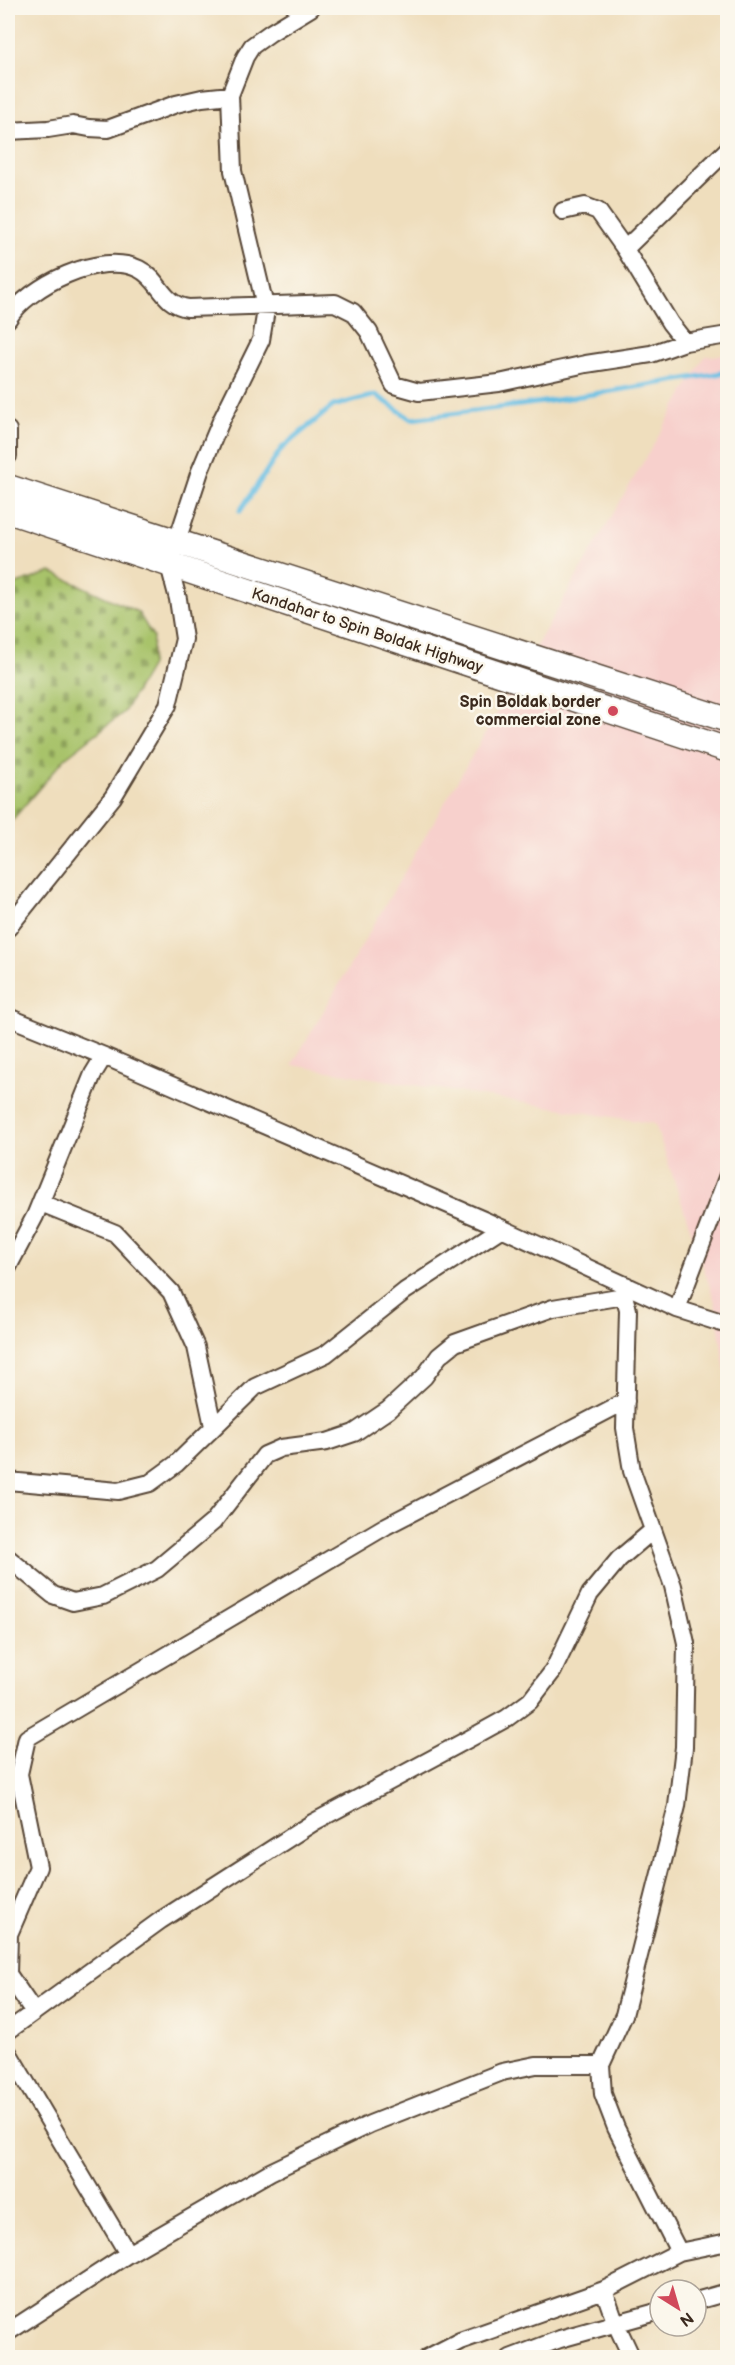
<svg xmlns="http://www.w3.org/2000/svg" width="735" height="2365" viewBox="0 0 735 2365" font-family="'Balsamiq Sans',sans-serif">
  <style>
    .built { fill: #f7d0cc }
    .cemetery { fill: url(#cemetery-stones); stroke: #727644; stroke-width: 1.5 }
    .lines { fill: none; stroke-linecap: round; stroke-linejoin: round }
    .stream { stroke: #66bee3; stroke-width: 5 }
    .minor-casing { stroke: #564536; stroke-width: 20 }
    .highway-casing { stroke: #564536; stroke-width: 27 }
    .minor { stroke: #fff; stroke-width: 16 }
    .highway { stroke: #fff; stroke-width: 24 }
    .poi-dot { fill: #d1495b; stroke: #fbf7ec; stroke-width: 2 }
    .labels { text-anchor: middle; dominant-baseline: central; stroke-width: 5; stroke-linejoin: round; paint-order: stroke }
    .street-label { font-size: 16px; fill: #3b2a1e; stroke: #fbf7ec }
    .poi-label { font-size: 16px; font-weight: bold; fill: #3b2a1e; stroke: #fbf7ec; text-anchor: end }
  </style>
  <defs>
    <pattern id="cemetery-stones" width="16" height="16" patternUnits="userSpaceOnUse" patternTransform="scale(1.5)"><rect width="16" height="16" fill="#a8c36a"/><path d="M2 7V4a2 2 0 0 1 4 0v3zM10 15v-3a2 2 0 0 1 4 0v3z" fill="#8a9f57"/></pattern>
  </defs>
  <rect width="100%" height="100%" fill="#fbf7ec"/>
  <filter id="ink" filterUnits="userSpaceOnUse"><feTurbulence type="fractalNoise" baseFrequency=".0167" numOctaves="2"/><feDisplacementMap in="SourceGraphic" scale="12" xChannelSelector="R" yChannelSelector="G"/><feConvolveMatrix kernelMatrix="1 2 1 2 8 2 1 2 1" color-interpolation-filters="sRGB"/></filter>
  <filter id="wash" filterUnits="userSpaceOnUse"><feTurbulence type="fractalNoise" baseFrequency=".008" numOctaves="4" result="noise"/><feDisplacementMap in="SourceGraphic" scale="24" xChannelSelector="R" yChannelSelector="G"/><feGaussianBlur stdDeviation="1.35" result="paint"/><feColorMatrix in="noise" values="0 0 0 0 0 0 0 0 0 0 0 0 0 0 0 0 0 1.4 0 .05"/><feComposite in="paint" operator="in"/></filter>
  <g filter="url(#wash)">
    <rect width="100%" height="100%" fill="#efdebd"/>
    <path class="built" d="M727,355V1386L715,1302L655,1124L292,1065L705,356Z"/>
    <path class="cemetery" d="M51,572L138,612L153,637L151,665L124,712L65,758L8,825V587Z"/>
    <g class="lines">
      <path class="stream" d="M240,511L282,448L333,406L376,395L411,419L544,402L728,372"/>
    </g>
  </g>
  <g filter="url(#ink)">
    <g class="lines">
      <g class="minor-casing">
        <path id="minor" d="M8,131L48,129L73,125L89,128L108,129L176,104L202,98L230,95
          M563,211L585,206L598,211L625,249
          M8,319C28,286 101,250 139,269C161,280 161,304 188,308L335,303L353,312L369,332L394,385L419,392L499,383L586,364L651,354L685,342L728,335
          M685,342L670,323L625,249L728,149
          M8,430V456
          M8,928L113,797L168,705L184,639L178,599L169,565L200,471L221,421L261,340L266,310L233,171L230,95L245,57L252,46L270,33L311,8
          M8,1017L104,1056L486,1221L677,1309L728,1325
          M41,1203L115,1233L171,1292L196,1347L213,1426
          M8,1267L35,1216L93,1074L104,1056
          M626,1285L624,1296L628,1310L625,1428L632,1471L673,1586L686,1643L684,1747L677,1806L624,2015L601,2065L603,2094L616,2128L679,2252
          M677,1309L728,1175
          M8,1481L118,1491L150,1483L176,1464L255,1387L326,1354L405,1291L502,1228
          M8,1558L53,1595L73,1602L103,1596L157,1569L213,1522L265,1455L281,1448L327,1442L354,1433L388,1410L424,1377L439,1356L455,1343L553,1308L624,1296
          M34,2012L8,1974L9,1934L38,1867L19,1774L27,1738L386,1526L626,1401
          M8,2031L161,1920L314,1822L478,1734L507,1718L530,1701L553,1671L590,1594L619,1559L652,1531
          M8,2052L128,2254
          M604,2290L616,2324L632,2358
          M696,2301L728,2292
          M8,2332L128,2254L270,2172L370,2124L502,2072L536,2065H601
          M427,2358L460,2341L604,2290L679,2252L728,2242
          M510,2358L560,2339L660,2311"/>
      </g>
      <g class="highway-casing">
        <path id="highway" d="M8,487L728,720
          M8,511L728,750"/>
      </g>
      <use href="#minor" class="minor"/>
      <use href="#highway" class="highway"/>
    </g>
  </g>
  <circle class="poi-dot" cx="613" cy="711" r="6"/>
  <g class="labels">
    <g class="street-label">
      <text transform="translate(367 631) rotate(18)">Kandahar to Spin Boldak Highway</text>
    </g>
    <g class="poi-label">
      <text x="601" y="702">Spin Boldak border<tspan x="601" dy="18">commercial zone</tspan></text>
    </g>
  </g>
  <rect width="735" height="2365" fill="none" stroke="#fbf7ec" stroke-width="30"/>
  <g transform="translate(678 2308) rotate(143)"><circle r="28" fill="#fbf7ec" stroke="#aea59a" stroke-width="1.5"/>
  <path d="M0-4.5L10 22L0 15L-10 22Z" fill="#d1495b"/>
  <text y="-9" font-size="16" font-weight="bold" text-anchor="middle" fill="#3b2a1e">N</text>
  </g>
</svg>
